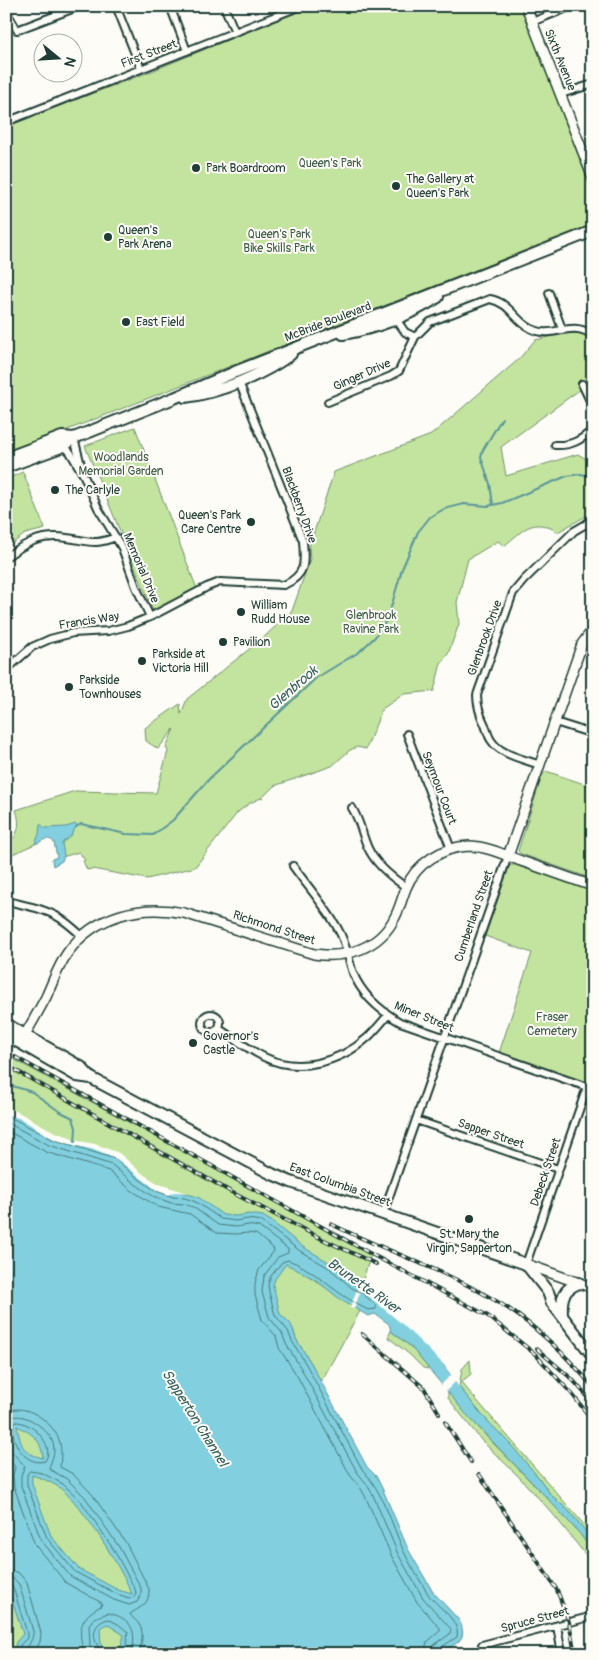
<svg xmlns="http://www.w3.org/2000/svg" width="599" height="1660" viewBox="0 0 599 1660" font-family="Pangolin,sans-serif">
  <style>
    .green { fill: #c2e49e; stroke: #709069 }
    .water { fill: #82d0df; stroke: #5a959b; fill-rule: evenodd }
    .pier { fill: #fdfcf7 }
    .lines { fill: none; stroke-linecap: round; stroke-linejoin: round }
    .shore { stroke: #477878; stroke-width: 1 }
    .stream { stroke: #5a959b; stroke-width: 2 }
    .street-casing { stroke: #1f3d34; stroke-width: 10 }
    .secondary-casing { stroke: #1f3d34; stroke-width: 12 }
    .primary-casing { stroke: #1f3d34; stroke-width: 14 }
    .street { stroke: #fdfcf7; stroke-width: 6 }
    .secondary { stroke: #fdfcf7; stroke-width: 9 }
    .primary { stroke: #fdfcf7; stroke-width: 10 }
    .rail-casing { stroke: #1f3d34; stroke-width: 4 }
    .rail { stroke: #fdfcf7; stroke-width: 2; stroke-dasharray: 5.5; stroke-linecap: butt }
    .poi-dot { fill: #1f3d34; stroke: #fdfcf7; stroke-width: 2 }
    .labels { text-anchor: middle; dominant-baseline: central; stroke-width: 4; stroke-linejoin: round; paint-order: stroke }
    .street-label { font-size: 12px; fill: #1f3d34; stroke: #fdfcf7 }
    .park-label { font-size: 12px; fill: #405e49; stroke: #fdfcf7 }
    .poi-label { font-size: 12px; fill: #1f3d34; stroke: #fdfcf7; text-anchor: start }
    .water-label { font-size: 14px; font-style: italic; fill: #38625f; stroke: #fdfcf7 }
  </style>
  <rect width="100%" height="100%" fill="#fdfcf7"/>
  <filter id="ink" filterUnits="userSpaceOnUse"><feTurbulence type="fractalNoise" baseFrequency=".02" numOctaves="2"/><feDisplacementMap in="SourceGraphic" scale="10" xChannelSelector="R" yChannelSelector="G"/><feConvolveMatrix kernelMatrix="1 2 1 2 8 2 1 2 1" color-interpolation-filters="sRGB"/></filter>
  <g filter="url(#ink)">
    <path class="green" d="M310,6H522L593,194V224L6,454V126L152,71Z
      M568,333H582L593,339V373L589,383L501,447L506,476L578,454L593,463V512L558,532C532,516 524,530 504,546L498,541L468,559L457,602L459,624L448,654L441,663L434,691L404,694L382,709L366,749L357,747L350,750L332,766L274,786L263,797L250,803L238,812L195,867L147,879L92,869L87,870L83,861L85,860L79,852L59,858L51,833L37,840L35,844L6,857V844C19,837 21,824 16,810L75,791L156,793L168,751L166,747L174,729L158,749L146,741L145,728L180,704L181,714L187,699L263,638L292,611L310,559L309,547L334,472L431,435L519,359L535,340Z
      M135,427L197,589L153,611L85,446Z
      M23,472L45,529L25,534L6,548V479Z
      M546,771L593,787V879L521,854L518,851L542,776Z
      M511,865H515L593,891V1086L499,1053L532,953L485,936L509,867Z
      M6,1055L371,1255L362,1282L355,1285L364,1294L274,1242L6,1110Z
      M253,1248L300,1270L360,1311L321,1382L311,1363L296,1339L293,1329L280,1314Z
      M391,1331L411,1347L429,1369L423,1368L410,1355L388,1337Z
      M470,1360L471,1374L461,1382L593,1535V1540L568,1510L551,1495L539,1478L482,1415L459,1387L462,1369Z
      M448,1392L486,1436L548,1499L580,1534L593,1552V1564L553,1514L518,1476L481,1440L448,1398Z
      M26,1412L93,1498L164,1654H80L55,1557L9,1419Z
      M6,1559L41,1654H6Z"/>
    <path class="water" d="M40,824L45,828L66,827L76,824L78,826L73,831L71,836L63,842L62,844L64,856L62,861L53,866L52,859L57,857L54,842C47,835 42,842 35,844L39,834Z
      M6,1110L54,1135L108,1151L158,1186L198,1197L223,1215L236,1216L249,1214L263,1216L271,1221L303,1247L332,1264L355,1284L364,1289L402,1318L444,1365L457,1384L482,1415L511,1445L539,1478L551,1495L568,1510L593,1540V1552L580,1534L548,1499L465,1413L411,1347L391,1331L389,1324L375,1314L368,1316L341,1300L316,1280L286,1264L275,1279L273,1285L280,1314L290,1323L293,1329L296,1339L311,1363L367,1467L376,1476L383,1490L408,1549L433,1592L459,1620C470,1642 454,1643 440,1654H119L124,1635L107,1624L100,1628L101,1645L111,1654L14,1652L16,1642L23,1634L6,1581ZM17,1426C33,1434 41,1439 43,1458C22,1453 21,1446 17,1426ZM32,1475C41,1478 52,1482 60,1488C82,1504 121,1568 132,1594L118,1590L79,1569L51,1536L32,1484Z"/>
    <path class="pier" d="M6,1107L18,1112L55,1132L70,1137L73,1140L95,1144L119,1153L143,1174L159,1184L187,1193L174,1192L169,1195L159,1192L118,1160L99,1151L57,1141L21,1119L6,1114Z
      M359,1284L404,1316L411,1326L429,1341L459,1382V1387L455,1382L446,1391L440,1386L451,1375L444,1365L401,1323L361,1290L354,1309L350,1308Z"/>
    <g class="lines">
      <path class="shore" d="M6,1115L52,1139L115,1159L139,1179L156,1191L173,1197L185,1198L196,1202L221,1219L236,1221L248,1219L261,1221L300,1251L329,1268L352,1288L362,1293L376,1305V1309L368,1310C360,1306 352,1301 344,1296C324,1283 311,1268 288,1260L282,1262L271,1276L268,1284L269,1292L275,1315L288,1331L292,1341L307,1366L362,1469C383,1492 391,1522 403,1550C410,1565 420,1580 428,1594C437,1607 460,1619 457,1637L440,1648L438,1654
        M6,1122L49,1145L112,1165L135,1184L153,1196L171,1203L184,1204L193,1207L218,1225L236,1227L248,1225L259,1227L288,1249V1253L278,1257L264,1276L262,1292L269,1317L282,1333L286,1344L302,1370L357,1472L366,1483L373,1495L398,1554L423,1598L451,1629L450,1634L434,1645L431,1654
        M6,1130L46,1152L109,1171L131,1190L158,1207L190,1214L217,1233L236,1234L248,1233L256,1234L273,1248L274,1251L259,1270L255,1283V1295L262,1320L276,1336L279,1348L296,1374L350,1475L360,1487L366,1498L392,1557L417,1602L440,1628V1631L427,1642L424,1654
        M6,1412C25,1401 53,1422 59,1440C62,1448 61,1458 60,1467L73,1474L92,1494L126,1543L149,1589C150,1605 140,1607 130,1614C132,1618 136,1620 139,1624C145,1633 141,1644 139,1654
        M16,1422C32,1421 56,1446 45,1461C23,1468 5,1432 16,1422Z
        M6,1425L12,1417C26,1412 49,1430 53,1443C56,1455 51,1459 49,1469L67,1479L85,1497L119,1547L141,1588V1596L137,1602L129,1605L114,1600L70,1576L41,1540L21,1486V1475L25,1466L12,1452L6,1431
        M6,1456L15,1467L13,1475L14,1487L35,1545L66,1583L102,1603L101,1606C80,1616 76,1632 85,1654
        M30,1471L42,1473L63,1484L81,1501L114,1550L135,1589L136,1593L134,1597L129,1598L117,1594L75,1572L47,1538L27,1485V1475Z
        M6,1569L19,1573L27,1583L41,1633L40,1642L33,1654
        M6,1577L14,1579L19,1584L33,1631C34,1640 27,1645 25,1654
        M6,1583L10,1584L13,1587L27,1633V1638L20,1645L19,1654
        M94,1654L90,1646L89,1625L94,1618L108,1613C132,1618 138,1632 131,1654
        M104,1654C92,1643 89,1624 108,1619L118,1624L128,1632L125,1654"/>
      <path class="stream" d="M493,505L490,484L481,457L483,450L502,418
        M76,827L81,824L126,834L153,835L173,820L210,778L316,678L359,652L375,637L388,618L402,569L418,532L430,517L444,509L464,504L488,506L502,503L567,476L580,474L593,476
        M6,1084L32,1092L59,1111L73,1118L76,1128L75,1142"/>
      <g class="street-casing">
        <path id="street" d="M116,6L141,69
          M170,6L187,51
          M224,6L235,32
          M278,6L281,14
          M6,11L17,30L80,6
          M532,22L572,6
          M561,94L593,84
          M6,122L301,6
          M549,293L562,329
          M396,319L405,332L415,337
          M582,384L593,407
          M328,402L391,376L399,371L415,337L430,322L490,299C512,303 516,325 537,331C555,337 571,320 593,335
          M74,438L81,465
          M555,445C571,446 582,440 593,429
          M64,446L70,452L84,476L98,508L122,548L136,587L150,617
          M587,523L593,530
          M6,557C27,542 42,534 67,538C91,541 92,546 116,537
          M6,670L32,647L50,639L73,633L108,631L128,626L150,617L207,587L220,582L284,585C306,575 305,563 303,541L239,382
          M555,722L593,734
          M407,734L451,849
          M540,765C524,759 500,755 491,740C488,736 487,730 485,725C480,715 477,706 477,695L513,593L524,580L574,531L593,520
          M352,808C360,820 362,835 368,848C376,865 391,877 406,887
          M293,866C308,887 326,907 338,929C346,942 348,958 353,973C362,995 379,1010 400,1022L593,1089
          M6,900C19,905 33,906 45,911C60,916 71,926 82,936
          M202 1023a9 9 0 1 1 18 0a9 9 0 1 1-18 0Z
          M218,1028C233,1038 248,1049 264,1057C298,1074 340,1062 367,1038C375,1031 381,1023 388,1015
          M416,1120L558,1169
          M383,1214L508,856
          M526,1264L587,1087
          M557,1626L562,1654
          M482,1645L593,1616"/>
      </g>
      <g class="secondary-casing">
        <path id="secondary" d="M526,6L593,178
          M508,856L582,644L593,629
          M21,1041C30,1027 38,1012 46,997C53,982 58,966 68,952C95,915 141,904 184,913L314,954C346,959 380,948 395,917C400,908 402,898 406,888C416,863 443,847 469,846C486,846 505,855 521,861C545,869 569,878 593,886
          M526,1264L593,1288"/>
      </g>
      <g class="primary-casing">
        <path id="primary" d="M343,334C377,328 410,315 438,297
          M185,397C219,393 263,375 291,354
          M6,458L62,437L74,438
          M6,467L64,446L74,438L174,398L235,372L593,231
          M6,1024L81,1067L91,1078
          M6,1035L77,1076L91,1078L272,1174L291,1182L526,1264L548,1292L552,1303L593,1356
          M562,1314C561,1298 563,1289 579,1283"/>
      </g>
      <use href="#street" class="street"/>
      <use href="#secondary" class="secondary"/>
      <use href="#primary" class="primary"/>
      <g class="rail-casing">
        <path id="rail" d="M6,1052L371,1254L488,1316L535,1354L572,1394L593,1421
          M6,1065L233,1193L322,1239L376,1264
          M331,1224C390,1253 454,1273 509,1309C541,1331 568,1357 593,1387
          M362,1334L424,1388L439,1413
          M537,1349L572,1379L593,1403
          M445,1422L471,1462
          M479,1474L557,1590L569,1622L575,1654"/>
      </g>
      <use href="#rail" class="rail"/>
    </g>
  </g>
  <g class="poi-dot">
    <circle cx="196" cy="168" r="5"/>
    <circle cx="396" cy="186" r="5"/>
    <circle cx="108" cy="237" r="5"/>
    <circle cx="126" cy="322" r="5"/>
    <circle cx="55" cy="490" r="5"/>
    <circle cx="251" cy="522" r="5"/>
    <circle cx="241" cy="612" r="5"/>
    <circle cx="223" cy="642" r="5"/>
    <circle cx="142" cy="661" r="5"/>
    <circle cx="69" cy="687" r="5"/>
    <circle cx="193" cy="1043" r="5"/>
    <circle cx="469" cy="1219" r="5"/>
  </g>
  <g class="labels">
    <g class="street-label">
      <text transform="translate(149 54) rotate(-21)">First Street</text>
      <text transform="translate(560 60) rotate(68)">Sixth Avenue</text>
      <text transform="translate(328 322) rotate(-21)">McBride Boulevard</text>
      <text transform="translate(362 375) rotate(-24)">Ginger Drive</text>
      <text transform="translate(299 505) rotate(70)">Blackberry Drive</text>
      <text transform="translate(141 568) rotate(67)">Memorial Drive</text>
      <text transform="translate(89 621) rotate(-9)">Francis Way</text>
      <text transform="translate(485 638) rotate(-70)">Glenbrook Drive</text>
      <text transform="translate(439 788) rotate(69)">Seymour Court</text>
      <text transform="translate(474 916) rotate(-71)">Cumberland Street</text>
      <text transform="translate(274 928) rotate(18)">Richmond Street</text>
      <text transform="translate(424 1017) rotate(22)">Miner Street</text>
      <text transform="translate(491 1134) rotate(19)">Sapper Street</text>
      <text transform="translate(546 1172) rotate(-71)">Debeck Street</text>
      <text transform="translate(340 1185) rotate(20)">East Columbia Street</text>
      <text transform="translate(535 1620) rotate(-15)">Spruce Street</text>
    </g>
    <g class="park-label">
      <text x="330" y="163">Queen's Park</text>
      <text x="279" y="234">Queen's Park<tspan x="279" dy="14">Bike Skills Park</tspan></text>
      <text x="121" y="457">Woodlands<tspan x="121" dy="14">Memorial Garden</tspan></text>
      <text x="371" y="615">Glenbrook<tspan x="371" dy="14">Ravine Park</tspan></text>
      <text x="552" y="1017">Fraser<tspan x="552" dy="14">Cemetery</tspan></text>
    </g>
    <g class="poi-label">
      <text x="206" y="168">Park Boardroom</text>
      <text x="406" y="179">The Gallery at<tspan x="406" dy="14">Queen's Park</tspan></text>
      <text x="118" y="230">Queen's<tspan x="118" dy="14">Park Arena</tspan></text>
      <text x="136" y="322">East Field</text>
      <text x="65" y="490">The Carlyle</text>
      <text x="241" y="515" text-anchor="end">Queen's Park<tspan x="241" dy="14">Care Centre</tspan></text>
      <text x="251" y="605">William<tspan x="251" dy="14">Rudd House</tspan></text>
      <text x="233" y="642">Pavilion</text>
      <text x="152" y="654">Parkside at<tspan x="152" dy="14">Victoria Hill</tspan></text>
      <text x="79" y="680">Parkside<tspan x="79" dy="14">Townhouses</tspan></text>
      <text x="203" y="1036">Governor's<tspan x="203" dy="14">Castle</tspan></text>
      <text x="469" y="1234" text-anchor="middle">St. Mary the<tspan x="469" dy="14">Virgin, Sapperton</tspan></text>
    </g>
    <g class="water-label">
      <text transform="translate(293 688) rotate(-41)">Glenbrook</text>
      <text transform="translate(364 1286) rotate(35)">Brunette River</text>
      <text transform="translate(195 1418) rotate(58)">Sapperton Channel</text>
    </g>
  </g>
  <rect width="599" height="1660" fill="none" stroke="#fdfcf7" stroke-width="25"/>
  <rect x="12" y="12" width="574" height="1635" fill="none" stroke="#1f3d34" stroke-width="2" filter="url(#ink)"/>
  <g transform="translate(58 58) rotate(108)"><circle r="24" fill="#fdfcf7" stroke="#a4b0a9"/>
  <path d="M0-4L9 19L0 12L-9 19Z" fill="#1f3d34"/>
  <text y="-8" font-size="14" font-weight="bold" text-anchor="middle" fill="#1f3d34">N</text>
  </g>
</svg>
